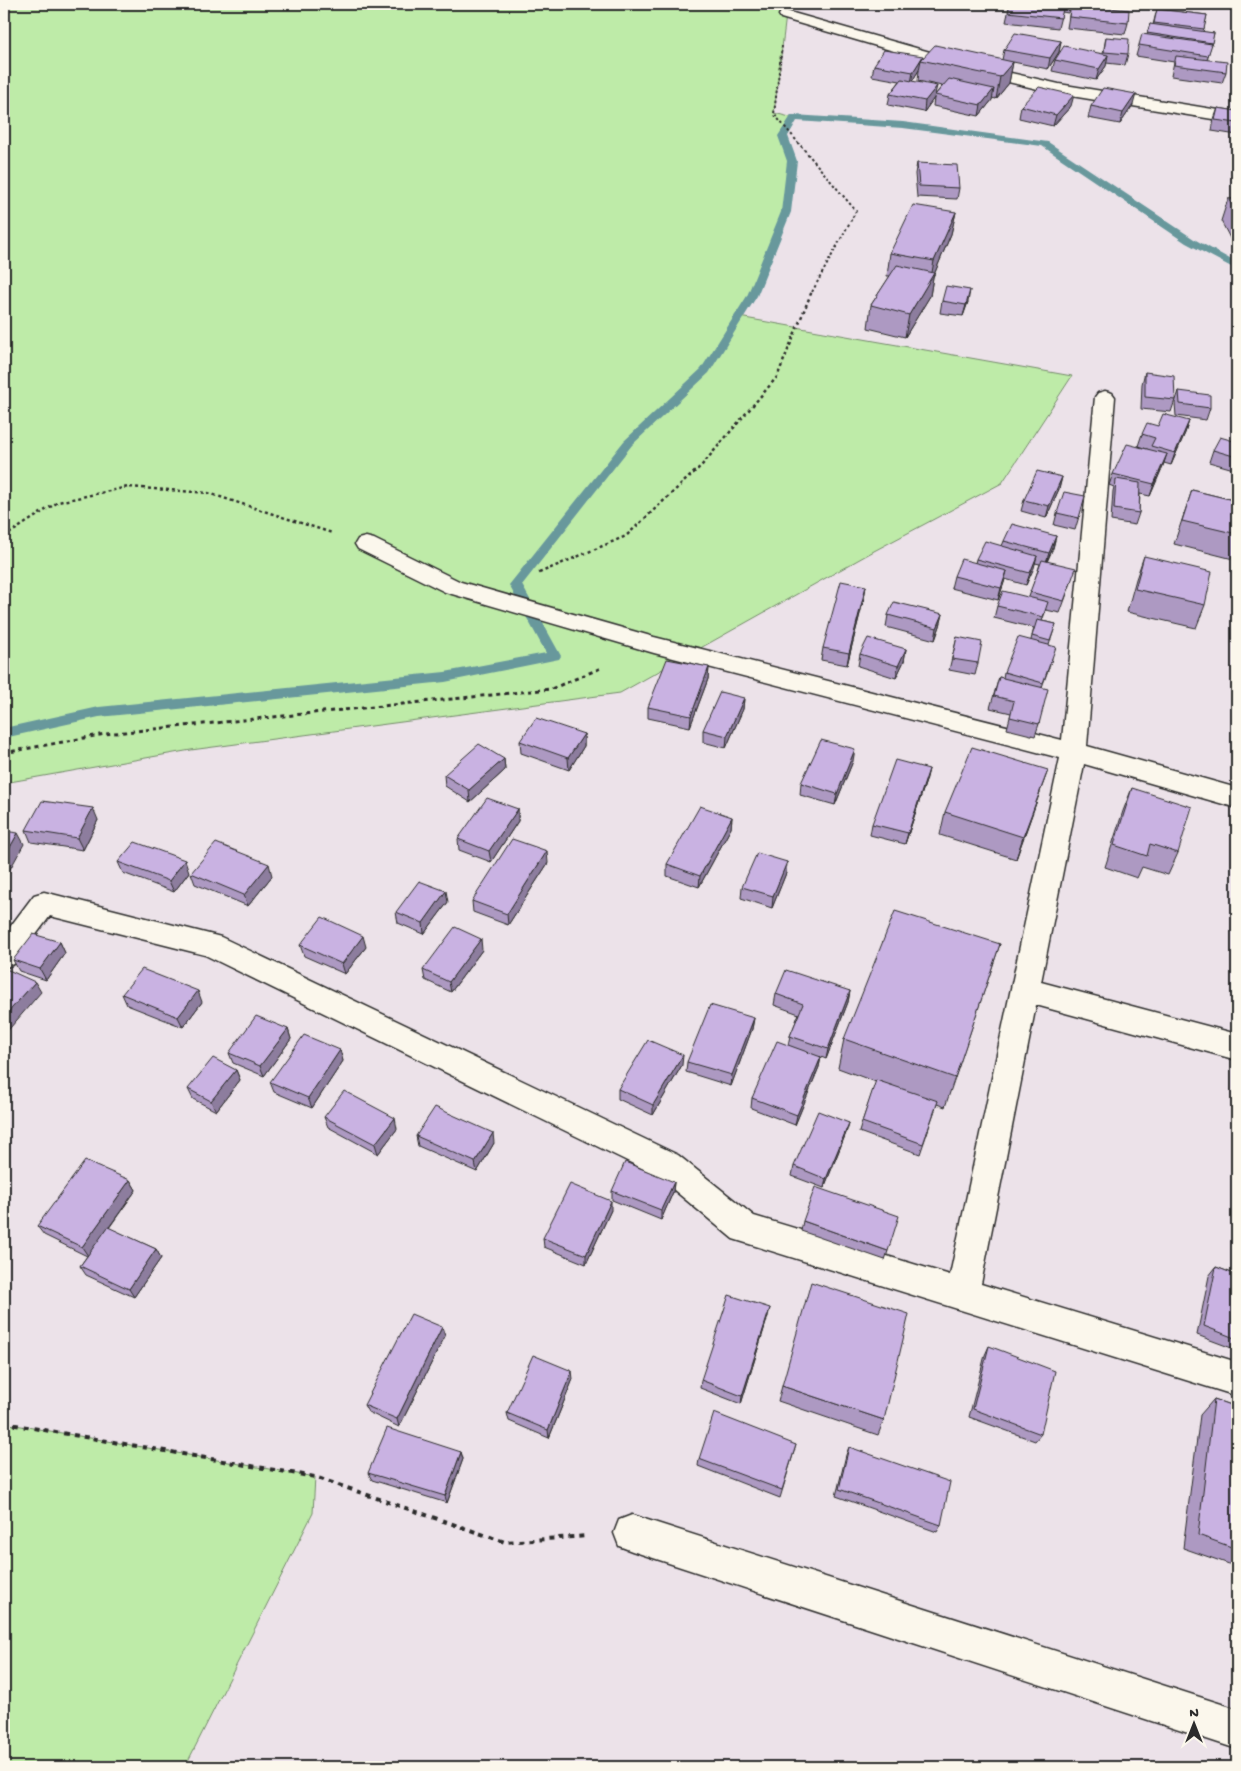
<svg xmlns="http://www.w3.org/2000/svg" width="1241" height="1771" viewBox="0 0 1241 1771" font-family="'Gochi Hand',sans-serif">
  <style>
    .green { fill: #beeba8; stroke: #748b6a }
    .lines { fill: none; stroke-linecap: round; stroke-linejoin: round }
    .stream { fill: #67989c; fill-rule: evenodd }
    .minor-casing { stroke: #2b2b2b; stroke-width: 3 }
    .path-far3 { stroke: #2b2b2b; stroke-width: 2; stroke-dasharray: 2.5 2.5; stroke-linecap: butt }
    .path-far2 { stroke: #2b2b2b; stroke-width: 2.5; stroke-dasharray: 3 3; stroke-linecap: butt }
    .path-far1 { stroke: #2b2b2b; stroke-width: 3; stroke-dasharray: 4 4; stroke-linecap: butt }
    .path { stroke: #2b2b2b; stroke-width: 4; stroke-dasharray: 5 5; stroke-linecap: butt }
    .minor { fill: #fbf7ec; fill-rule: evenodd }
    .wall { fill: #ad99c2; stroke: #2b2b2b; fill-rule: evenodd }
    .shaded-wall { fill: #8d7d9e; stroke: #2b2b2b }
    .building { fill: #c9b2e2; stroke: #2b2b2b }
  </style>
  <rect width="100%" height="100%" fill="#ece2e9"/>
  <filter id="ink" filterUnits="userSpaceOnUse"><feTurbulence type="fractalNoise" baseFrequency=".02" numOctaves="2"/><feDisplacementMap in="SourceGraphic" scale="10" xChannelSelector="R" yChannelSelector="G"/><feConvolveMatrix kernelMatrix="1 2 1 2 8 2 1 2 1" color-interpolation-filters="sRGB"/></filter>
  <g filter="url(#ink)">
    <path class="green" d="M4,4H790L786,15L774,113L794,118L783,136L792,161L786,212L752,296L739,317L1072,376L1002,483L874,551L620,693L191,750L4,783Z
      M4,1423L315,1477L313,1513L185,1767H4Z"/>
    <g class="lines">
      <path class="stream" d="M794,115L903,122L1048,142L1194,239L1237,263V270L1186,243L1042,146L903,128L797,121L788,136L797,161L791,212L757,296L709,373L632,445L522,585L561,656L559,659L445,682L99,717L4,738V728L99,707L445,672L546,653L509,585L624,441L701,369L747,296L781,212L787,161L778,136L791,116Z"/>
      <g class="minor-casing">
        <path id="minor" d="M786,11L972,64L1059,84L1237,113V123L1059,94L962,71L781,18L779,15L781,12Z
          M1105,391L1112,393L1115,397L1087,746L1237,788V808L1084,764L1041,982L1237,1034V1060L1036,1005L981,1284L1237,1362V1396L733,1239L656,1175L205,955L50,916L14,964L4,968V935L34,895L44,892L221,937L678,1155L754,1216L950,1275L1060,758L654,653L445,592L358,549L355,544L358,539L366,537L374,539L461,582L654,637L1062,740L1095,397L1098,393Z
          M632,1515L1237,1709V1749L632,1551L619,1546L614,1533L619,1520Z"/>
      </g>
      <path class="path-far3" d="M782,46L774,114L856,211L812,292"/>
      <path class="path-far2" d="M4,537L58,502L128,487L208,493L332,533
        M539,573L626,536L702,465L777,377L812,291"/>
      <path class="path-far1" d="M4,753L105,734L551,689L601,668"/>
      <path class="path" d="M4,1423L315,1477L505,1542L587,1536"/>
      <use href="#minor" class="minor"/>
    </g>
    <path class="wall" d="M1010,4H1070L1068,13L1062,12L1058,28L1006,22Z
      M1071,4L1128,23L1125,34L1067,28Z
      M1157,9L1207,15L1203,32L1214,33L1207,60L1226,72L1222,83L1171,76L1174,62L1136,56L1139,45L1147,35L1150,24L1153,25Z
      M1106,37L1128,54L1125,65L1106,63V66L1096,80L1052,71L1055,60L1103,54Z
      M1061,41L1059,52L1048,69L1013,62L1009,83L996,99L992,98V100L979,116L933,106L934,98L924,112L888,105L890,94L900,81L872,76L874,65L922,58L1002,60L1004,50ZM919,70L918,81L942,86L936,94L912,81Z
      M1133,105L1120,124L1088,118L1091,106Z
      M1021,106H1071L1053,126L1019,118Z
      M1218,108L1237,111V135L1212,131L1214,119Z
      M917,163L959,188L957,199L917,197L915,174Z
      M1228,199H1237V241L1232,242L1221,221Z
      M956,212L951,234L933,277L930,296L905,337L868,328L871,305L890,276H887L890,253Z
      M942,301L968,302L963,316L940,313Z
      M1145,372L1175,400L1171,412L1141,409L1142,384Z
      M1179,391L1210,408L1206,420L1176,416L1175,403Z
      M1189,421L1185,433L1171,465L1164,463L1150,496L1140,494L1139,513L1135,525L1111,521L1113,491L1114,487L1109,485L1113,474L1150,450L1138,446L1142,434L1158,426Z
      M1237,442V470L1209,462L1213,450Z
      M1062,477L1059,489L1046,518L1021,511L1024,500Z
      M1192,490L1237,501V560L1174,544Z
      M1085,496L1075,530L1054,525L1057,513Z
      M1056,536L1053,548L1047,562L1072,580L1060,613L1046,610L1042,621L1056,624L1049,645L1052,659L1042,687L1039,724L1035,736L1007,729L1011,713L990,708L999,677L1003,678L1004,672L1031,640L1034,628L994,618L997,606L1029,597L1040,564L1035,563L1026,585L1005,579L998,600L951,588L954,576L975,563L976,559L1002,546L1004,541Z
      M1144,556L1205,605L1196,628L1127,612L1136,579Z
      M866,586L864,598L847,665L821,660L823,648Z
      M943,614L940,626L935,640L886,627L888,615Z
      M957,637L978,663L975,675L949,670Z
      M906,649L904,661L896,678L858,666L860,654Z
      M709,667L708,679L690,727L648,718V707Z
      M744,698L743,709L726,748L703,742V730Z
      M584,734V746L569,770L521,753L520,741Z
      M504,759L505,770L470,802L445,786L444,775Z
      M853,761L835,805L800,795L801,783Z
      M929,769L926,781L905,844L870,835L872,824Z
      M1132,788L1178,853L1168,875L1142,867L1137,878L1105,867L1123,811Z
      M1040,792L1016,859L940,835L945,812Z
      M518,809V821L491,862L459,850L458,839Z
      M732,817L731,828L699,887L667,876V864Z
      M98,820L83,850L31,842L26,830Z
      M118,862L189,872L174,892L123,873Z
      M787,862L786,873L772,908L741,898L742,887Z
      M548,863L508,925L473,912L472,901Z
      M191,873L272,876L248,906L195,884Z
      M448,902L424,934L398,923L396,912Z
      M60,942L65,953L46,980L19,971L13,960Z
      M1000,944L945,1107L937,1104L920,1154L859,1132L862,1122L876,1082L838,1068L844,1039Z
      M300,945L366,947L345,974L304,956Z
      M482,950L451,992L425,980L423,970Z
      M850,991L848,1002L826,1059L821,1057L819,1067L795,1125L751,1108L752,1098L788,1045L790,1036L799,1014L774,1005L776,994Z
      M122,994L202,1002L183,1027L127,1005Z
      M754,1018L752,1029L731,1086L686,1072L687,1062Z
      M288,1029L291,1039L264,1076L233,1063L229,1053Z
      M340,1050L343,1061L312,1108L274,1092L270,1082Z
      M682,1065L653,1115L618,1099V1089Z
      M236,1070L240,1080L216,1111L193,1099L188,1089Z
      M324,1117L397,1129L378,1154L328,1127Z
      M849,1123L846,1133L824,1188L792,1176L794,1166Z
      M416,1136L494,1143L477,1172L418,1146Z
      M130,1180L136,1190L109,1228L156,1249L161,1258L134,1297L86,1275L80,1266L87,1256L44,1235L37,1226Z
      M674,1182L673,1192L661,1220L612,1200V1191Z
      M611,1210L586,1264L544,1247L543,1238Z
      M803,1221L888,1251L885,1260L801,1231Z
      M1216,1267L1237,1275V1350L1197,1335L1209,1276Z
      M768,1316L741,1404L700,1388L701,1380Z
      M445,1336L399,1427L368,1412L364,1405Z
      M989,1346L1041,1434L1035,1441L969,1417L985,1355Z
      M573,1379L549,1438L509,1421L507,1413Z
      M782,1386L884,1420L878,1435L778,1401Z
      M1214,1399L1237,1407V1561L1232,1565L1183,1548L1200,1415Z
      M796,1445L780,1498L698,1466L699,1459Z
      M849,1447L941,1525L937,1532L836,1496L846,1455Z
      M461,1452L463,1459L447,1503L372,1480L368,1473Z"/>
    <path class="shaded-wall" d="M1061,41L1059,52L1048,69L1050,58Z
      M1108,55L1106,66L1096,80L1099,69Z
      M923,56L922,60H921L919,70L911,83L913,72Z
      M1013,62L1009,83L996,99L1000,77Z
      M937,86L934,98L924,112L925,101Z
      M994,89L992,100L979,116L981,105Z
      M1136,94L1133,105L1120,124L1123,113Z
      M1074,95L1071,106L1053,126L1056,115Z
      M956,212L951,234L933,277L930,296L905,337L909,315L931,278L934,261Z
      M970,290L968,302L963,316L966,305Z
      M1189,421L1185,433L1171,465L1175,453Z
      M1167,454L1163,466L1150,496L1154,484Z
      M1062,477L1059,489L1046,518L1049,506Z
      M1056,536L1053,548L1045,565L1049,553Z
      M1037,556L1034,568L1026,585L1030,573Z
      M1007,571L1004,583L998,600L1001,588Z
      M866,586L864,598L847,665L849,653Z
      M943,614L940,626L935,640L937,628Z
      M906,649L904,661L896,678L898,666Z
      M709,667L708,679L690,727L691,716Z
      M744,698L743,709L726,748L727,736Z
      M584,734V746L569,770L568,758Z
      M855,749L853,761L835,805L837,794Z
      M504,759L505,770L470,802L469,790Z
      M929,769L926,781L905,844L908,833Z
      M1048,770L1040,792L1016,859L1023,837Z
      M93,808L98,820L83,850L77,838Z
      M518,809V821L491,862L489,851Z
      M732,817L731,828L699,887L700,876Z
      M18,833L24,844L4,880V858Z
      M547,851L548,863L508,925L507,914Z
      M185,860L189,872L174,892L169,881Z
      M787,862L786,873L772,908L773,896Z
      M269,864L272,876L248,906L244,895Z
      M446,891L448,902L424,934L423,923Z
      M363,936L366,947L345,974L342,964Z
      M481,939L482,950L451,992L449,982Z
      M60,942L65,953L46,980L40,969Z
      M35,982L41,992L4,1035V1017Z
      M198,991L202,1002L183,1027L178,1017Z
      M850,991L848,1002L826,1059L828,1049Z
      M754,1018L752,1029L731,1086L732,1075Z
      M288,1029L291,1039L264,1076L260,1066Z
      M340,1050L343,1061L312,1108L308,1098Z
      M683,1055L682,1065L653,1115V1105Z
      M821,1057L819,1067L795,1125L797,1115Z
      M236,1070L240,1080L216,1111L211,1101Z
      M395,1118L397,1129L378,1154L375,1144Z
      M849,1123L846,1133L824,1188L826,1179Z
      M493,1133L494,1143L477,1172L475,1162Z
      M130,1180L136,1190L88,1256L82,1247Z
      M674,1182L673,1192L661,1220V1210Z
      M611,1201V1210L586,1264V1255Z
      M156,1249L161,1258L134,1297L129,1289Z
      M770,1308L768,1316L741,1404L742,1396Z
      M442,1327L445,1336L399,1427L397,1419Z
      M572,1371L573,1379L549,1438L548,1430Z
      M461,1452L463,1459L447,1503L445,1496Z"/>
    <path class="building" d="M1010,4H1064L1061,18L1008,12Z
      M1071,4L1129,10L1128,23L1069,17Z
      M1157,9L1207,15L1204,29L1154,23Z
      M1150,24L1214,33L1212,43L1147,33Z
      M1015,33L1061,41L1050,58L1004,50Z
      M1142,34L1212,44L1208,56L1139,45Z
      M1106,37L1129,39L1128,54L1104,52Z
      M935,45L1013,62L1000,77L921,60Z
      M1064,46L1108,55L1099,69L1055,60Z
      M884,50L923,56L913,72L874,65Z
      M1176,56L1227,62L1226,72L1174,65Z
      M902,79L937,86L925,101L890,94Z
      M949,79L994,89L981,105L935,95Z
      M1039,87L1074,95L1056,115L1021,106Z
      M1103,88L1136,94L1123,113L1091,106Z
      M1218,108L1237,111V123L1215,120Z
      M917,163L957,165L959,188L919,186Z
      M1228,199H1237V214Z
      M913,205L956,212L934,261L890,253Z
      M897,265L934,273L909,315L871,305Z
      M946,286L970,290L966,305L942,301Z
      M1145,372L1174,376L1175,400L1145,397Z
      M1179,391L1210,395V408L1180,404Z
      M1163,414L1189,421L1175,453L1151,446L1155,438L1142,434L1147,423L1158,426Z
      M1220,437L1237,442V457L1213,450Z
      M1127,444L1167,454L1154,484L1113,474Z
      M1037,471L1062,477L1049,506L1024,500Z
      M1116,479L1140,483L1139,513L1114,509Z
      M1192,490L1237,501V534L1182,521Z
      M1064,492L1085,496L1079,518L1057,513Z
      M1012,524L1056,536L1049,553L1004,541Z
      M985,541L1037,556L1030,573L976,559Z
      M1144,556L1212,572L1205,605L1135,589Z
      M961,559L1007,571L1001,588L954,576Z
      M1042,560L1076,568L1064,601L1030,592Z
      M841,581L866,586L849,653L823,648Z
      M1003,591L1048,602L1043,617L997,606Z
      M894,602L943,614L937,628L888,615Z
      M1037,620L1056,624L1050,641L1032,636Z
      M957,637L982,642L978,663L952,659Z
      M1018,637L1056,647L1043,683L1004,672Z
      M868,638L906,649L898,666L860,654Z
      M667,659L709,667L691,716L648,707Z
      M999,677L1048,689L1039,724L1010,717L1014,701L994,696Z
      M720,692L744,698L727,736L703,730Z
      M536,718L584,734L568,758L520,741Z
      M821,740L855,749L837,794L801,783Z
      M479,744L504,759L469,790L444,775Z
      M972,747L1048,770L1023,837L945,812Z
      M895,760L929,769L908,833L872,824Z
      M1132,788L1192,807L1178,853L1150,844L1147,856L1114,845Z
      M487,798L518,809L489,851L458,839Z
      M42,801L93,808L77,838L26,830Z
      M700,806L732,817L700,876L667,864Z
      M4,831L18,833L4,858Z
      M512,839L547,851L507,914L472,901Z
      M135,842L185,860L169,881L118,862Z
      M216,843L269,864L244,895L191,873Z
      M757,853L787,862L773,896L742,887Z
      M419,881L446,891L423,923L396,912Z
      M895,911L1000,944L955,1078L844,1039Z
      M322,917L363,936L342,964L300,945Z
      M455,927L481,939L449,982L423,970Z
      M33,934L60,942L40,969L13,960Z
      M4,968L35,982L4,1017Z
      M142,969L198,991L178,1017L122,994Z
      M786,970L850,991L828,1049L790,1036L803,1004L776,994Z
      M710,1005L754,1018L732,1075L687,1062Z
      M256,1016L288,1029L260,1066L229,1053Z
      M304,1035L340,1050L308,1098L270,1082Z
      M648,1040L683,1055L653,1105L618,1089Z
      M777,1041L821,1057L797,1115L752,1098Z
      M213,1058L236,1070L211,1101L188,1089Z
      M876,1080L938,1101L923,1144L862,1122Z
      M344,1091L395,1118L375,1144L324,1117Z
      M435,1107L493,1133L475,1162L416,1136Z
      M818,1111L849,1123L826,1179L794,1166Z
      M85,1161L130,1180L82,1247L37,1226Z
      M625,1162L674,1182L661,1210L612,1191Z
      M570,1184L611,1201L586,1255L543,1238Z
      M815,1187L899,1216L888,1251L803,1221Z
      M108,1227L156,1249L129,1289L80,1266Z
      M1216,1267L1237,1275V1339L1204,1326Z
      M811,1282L909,1314L884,1420L782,1386Z
      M729,1295L770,1308L742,1396L701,1380Z
      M411,1314L442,1327L397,1419L364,1405Z
      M989,1346L1055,1371L1041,1434L973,1409Z
      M533,1355L572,1371L548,1430L507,1413Z
      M1214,1399L1237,1407V1549L1198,1535Z
      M714,1413L796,1445L782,1490L699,1459Z
      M387,1428L461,1452L445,1496L368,1473Z
      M849,1447L950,1482L941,1525L839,1489Z"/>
  </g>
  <rect width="1241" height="1771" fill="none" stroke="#fbf7ec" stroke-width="20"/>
  <rect x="10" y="10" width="1221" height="1751" fill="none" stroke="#2b2b2b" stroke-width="2" filter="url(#ink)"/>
  <g transform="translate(1194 1724)" stroke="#fbf7ec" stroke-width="4" paint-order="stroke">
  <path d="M0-4L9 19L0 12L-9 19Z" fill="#2b2b2b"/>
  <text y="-8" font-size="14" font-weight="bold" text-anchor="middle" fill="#2b2b2b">N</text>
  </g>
</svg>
